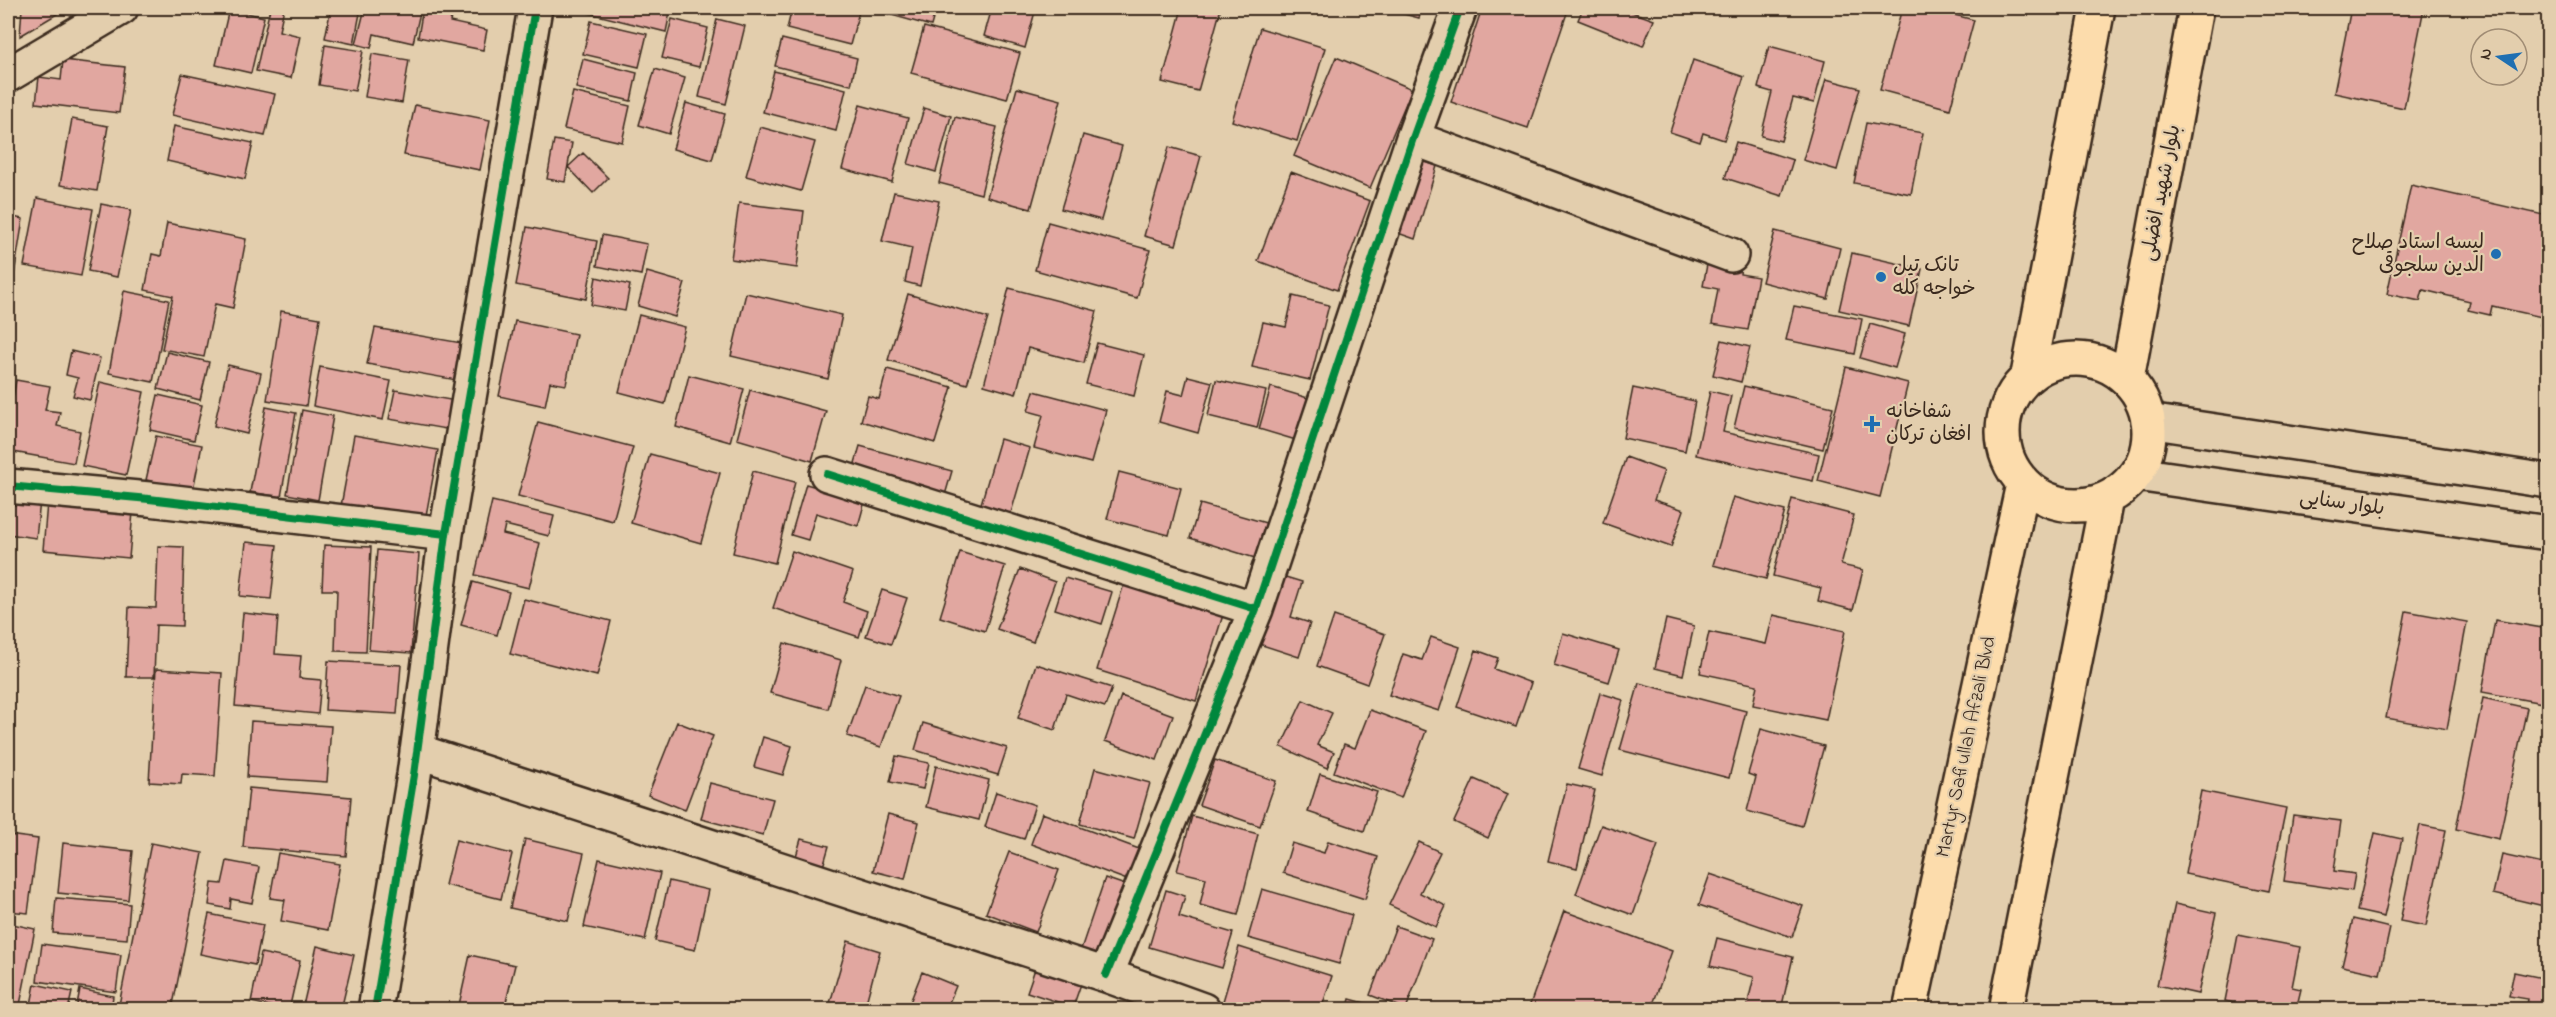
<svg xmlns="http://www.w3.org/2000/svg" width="2556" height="1017" viewBox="0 0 2556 1017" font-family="'Indie Flower','Playpen Sans Arabic',sans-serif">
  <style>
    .building { fill: #e1a7a0; stroke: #3b2a1e; stroke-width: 1.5 }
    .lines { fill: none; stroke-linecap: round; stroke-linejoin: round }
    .street-casing { stroke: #3b2a1e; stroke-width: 38 }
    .secondary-casing { stroke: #3b2a1e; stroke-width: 38 }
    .primary-casing { stroke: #3b2a1e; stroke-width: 38 }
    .street { stroke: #e3cead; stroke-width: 33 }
    .secondary { stroke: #e3cead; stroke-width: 33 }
    .primary { stroke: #fcdcac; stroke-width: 33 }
    .cycleway-casing { stroke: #e3cead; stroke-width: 11 }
    .cycleway { stroke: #00873e; stroke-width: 8 }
    .poi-dot { fill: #1f6fb2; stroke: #e3cead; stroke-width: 2 }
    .labels { text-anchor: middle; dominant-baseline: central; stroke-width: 4.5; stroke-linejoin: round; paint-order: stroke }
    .street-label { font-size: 20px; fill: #3b2a1e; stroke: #e3cead }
    .poi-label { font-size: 20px; fill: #3b2a1e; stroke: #e3cead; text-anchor: start }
  </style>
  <rect width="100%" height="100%" fill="#e3cead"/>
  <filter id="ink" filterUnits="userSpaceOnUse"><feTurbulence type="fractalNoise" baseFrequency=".0167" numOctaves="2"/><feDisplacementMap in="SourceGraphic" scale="12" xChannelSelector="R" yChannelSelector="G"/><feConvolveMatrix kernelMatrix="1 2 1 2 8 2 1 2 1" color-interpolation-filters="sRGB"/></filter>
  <g filter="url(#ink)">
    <path class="building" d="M22,8H67L20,36Z
      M270,8H284L279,31L300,36L291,78L256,71Z
      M331,8H361L354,44L325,38Z
      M365,8L379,11L380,8H421L413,43L374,34L371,48L356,44Z
      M423,8H453L450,22L487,30L483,50L418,37Z
      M590,8H671L666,32L589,13Z
      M792,8H860L850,45L787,29Z
      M890,8H936L931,26L888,14Z
      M992,8H1036L1025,48L984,36Z
      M1182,8H1221L1198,91L1162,82Z
      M1382,8H1422L1419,18Z
      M1482,8H1550L1567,13L1528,128L1451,102Z
      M1583,8H1621L1654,20L1643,46L1578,20Z
      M1902,8H1928L1974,20L1950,109L1880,90Z
      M2351,8H2424L2404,108L2334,93Z
      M229,9L264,17L251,73L216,65Z
      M672,19L708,28L699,67L662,58Z
      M717,19L745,26L726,104L699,97Z
      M591,21L647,34L639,67L583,54Z
      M924,27L1020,53L1007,99L911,73Z
      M1260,28L1325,48L1297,141L1232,121Z
      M782,39L857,58L851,85L775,66Z
      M325,45L363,51L355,91L319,85Z
      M1769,46L1825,61L1814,103L1793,98L1781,141L1761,136L1772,92L1758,88Z
      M372,54L409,60L402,103L365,97Z
      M1336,57L1412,89L1370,188L1294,156Z
      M583,59L637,73L631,101L576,88Z
      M63,60L125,67L119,113L36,103L39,77L61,80Z
      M1693,60L1744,77L1724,140L1703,133L1700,142L1670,132Z
      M655,69L685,78L669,134L639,125Z
      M774,71L846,89L836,131L763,112Z
      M182,74L275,94L265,136L172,115Z
      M1826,79L1860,88L1837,170L1803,160Z
      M1017,88L1061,100L1031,209L987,197Z
      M573,92L630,106L622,142L564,129Z
      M686,103L725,114L712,160L673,149Z
      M415,105L490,120L480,170L404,155Z
      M860,105L908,118L892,182L842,169Z
      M924,108L951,116L936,172L908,164Z
      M955,117L997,127L981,194L939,183Z
      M72,119L108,126L97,191L60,185Z
      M1866,123L1923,133L1911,194L1854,183Z
      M174,126L253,143L245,179L167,161Z
      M760,127L815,142L801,191L746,176Z
      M1083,135L1122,146L1101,220L1061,209Z
      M554,140L572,143L565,182L547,179Z
      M1736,142L1793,160L1782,196L1725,178Z
      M1169,147L1201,156L1176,245L1144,236Z
      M583,153L608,178L593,193L568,167Z
      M1416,159L1437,166L1415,239L1395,232Z
      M1291,172L1370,201L1337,290L1258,261Z
      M2411,185L2548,216V327L2540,325L2542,317L2492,306L2490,315L2468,310L2470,301L2423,290L2420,301L2387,294Z
      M894,192L939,201L920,286L905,282L912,248L882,241Z
      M37,198L93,209L81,276L24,266Z
      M739,203L804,211L797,268L731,259Z
      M101,204L131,210L117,277L88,271Z
      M8,216L23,219L11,294H8Z
      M1048,222L1150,250L1137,298L1035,270Z
      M167,223L246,239L233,308L215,304L204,357L162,349L173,296L145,290L152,254L161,256Z
      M527,227L597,241L586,299L516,285Z
      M1775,231L1840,248L1828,299L1762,282Z
      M602,235L647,244L641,275L597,266Z
      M1852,253L1922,269L1909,326L1839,310Z
      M1708,259L1741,265L1740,274L1758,277L1748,330L1712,324L1718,289L1703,286Z
      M647,272L685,283L675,317L638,306Z
      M596,277L630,285L625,311L591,305Z
      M1009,288L1097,311L1084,363L1028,348L1016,394L984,385Z
      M124,291L169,300L153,382L109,373Z
      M746,293L842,315L828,379L731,356Z
      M908,294L988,318L967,384L888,360Z
      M1293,296L1329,305L1310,380L1252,367L1263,322L1286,327Z
      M1794,306L1862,319L1855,354L1786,340Z
      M281,311L320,318L306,406L267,400Z
      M639,315L685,327L665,404L619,392Z
      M515,321L576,334L566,385L550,382L545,406L499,396Z
      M1870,324L1905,334L1895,368L1860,358Z
      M375,328L462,343L456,380L367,364Z
      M1722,340L1750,347L1741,382L1713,375Z
      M1097,343L1144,355L1134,396L1086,384Z
      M71,351L100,358L90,400L73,396L78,378L66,375Z
      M167,352L209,362L200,400L158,389Z
      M228,365L261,373L247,434L214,426Z
      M320,367L391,381L383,420L313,406Z
      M1846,367L1908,383L1880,497L1818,481Z
      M887,369L952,387L935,443L861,421L868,396L879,399Z
      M689,375L744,389L730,442L676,427Z
      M1188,376L1212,382L1198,433L1159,422L1167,391L1183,395Z
      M16,380L50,386L45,410L60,412L57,426L80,431L74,463L8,451V426Z
      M1216,380L1266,391L1257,428L1208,416Z
      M100,382L144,392L126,475L82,466Z
      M1744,386L1833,407L1823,449L1734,428Z
      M1271,387L1308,398L1296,440L1259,429Z
      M1633,388L1695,401L1685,451L1623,438Z
      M395,390L456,401L451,430L389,419Z
      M750,390L826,411L812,461L737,439Z
      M1034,391L1106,410L1091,463L1034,448L1043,415L1028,411Z
      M1710,391L1731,396L1723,432L1819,454L1813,481L1696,455Z
      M158,395L202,405L194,440L150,430Z
      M266,407L296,413L281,497L250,492Z
      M302,410L333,416L318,500L287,494Z
      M538,422L633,447L613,521L518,496Z
      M354,435L438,450L425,521L341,506Z
      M156,436L202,445L193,490L146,480Z
      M1000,439L1030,448L1008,523L978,514Z
      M860,446L952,471L943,502L851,477Z
      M650,454L720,473L701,543L631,523Z
      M1626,457L1664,471L1654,500L1684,510L1671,547L1603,523Z
      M753,471L795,482L775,563L733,553Z
      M1119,472L1181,488L1169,535L1107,519Z
      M806,484L865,501L858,526L816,513L808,540L791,535Z
      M8,497L40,501L36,538L8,534Z
      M1733,497L1785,511L1766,579L1713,565Z
      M1792,499L1854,515L1841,565L1863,570L1853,610L1818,601L1821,588L1773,576Z
      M492,501L554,516L549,536L505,525L503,534L540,543L529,588L475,575Z
      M47,503L133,512L129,558L43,550Z
      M1200,504L1266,523L1255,558L1190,538Z
      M246,542L277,545L271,599L240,596Z
      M324,545L371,547L366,652L335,651L337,590H322Z
      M158,546L184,547L182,626L156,625L154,677H126L129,607L156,608Z
      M377,550L419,554L411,653L369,650Z
      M792,551L853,572L843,602L867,611L859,637L773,608Z
      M960,552L1005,566L985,631L940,617Z
      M1020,569L1055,582L1033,642L997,629Z
      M1279,575L1302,582L1291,617L1310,623L1299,657L1256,643Z
      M1065,578L1112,592L1102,624L1055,609Z
      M473,582L509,592L497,635L461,625Z
      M1124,584L1223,615L1196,701L1097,670Z
      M882,590L907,598L891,644L866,636Z
      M524,599L611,621L597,676L510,654Z
      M2406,611L2467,622L2447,729L2386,718Z
      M243,613L278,617L275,654L301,656L299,678L321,680L318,714L235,706Z
      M1773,615L1845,631L1826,720L1753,705L1757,685L1700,673L1709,632L1766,644Z
      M1334,616L1385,634L1367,684L1317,666Z
      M1666,619L1694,626L1683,675L1655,668Z
      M2495,620L2548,629V704L2482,692Z
      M1563,633L1619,650L1609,682L1554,665Z
      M1431,637L1460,647L1439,711L1389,695L1403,654L1422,660Z
      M784,643L841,660L828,709L770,693Z
      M1476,650L1498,658L1494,669L1531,683L1516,727L1457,707Z
      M328,661L401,665L397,714L325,710Z
      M1036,664L1112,688L1105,707L1066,694L1055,730L1018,718Z
      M156,669L222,673L215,776L182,774L181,784L149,782Z
      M1639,683L1746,711L1729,778L1620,750Z
      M865,685L899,696L881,747L847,736Z
      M1600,693L1623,700L1602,776L1578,769Z
      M1121,696L1173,715L1157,760L1105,741Z
      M2483,698L2527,708L2499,839L2456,829Z
      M1303,700L1332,713L1317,745L1334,752L1327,768L1281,747Z
      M1370,710L1426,731L1401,798L1334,772L1344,744L1355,748Z
      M251,721L331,726L327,782L247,777Z
      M677,722L713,736L685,810L648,795Z
      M923,723L1007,748L998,775L915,750Z
      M1761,729L1824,746L1802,826L1747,811L1756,777L1748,774Z
      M763,737L792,746L783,775L754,767Z
      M896,756L929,763L923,789L890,782Z
      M1215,760L1276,781L1260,826L1199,805Z
      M936,766L989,780L979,820L926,807Z
      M1095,768L1150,783L1134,839L1080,824Z
      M1320,774L1377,792L1364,831L1308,812Z
      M1474,779L1508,794L1488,838L1454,822Z
      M710,783L773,799L763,835L701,819Z
      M1567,784L1595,790L1577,868L1548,861Z
      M249,788L351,797L346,856L243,847Z
      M2201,791L2286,808L2269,891L2185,874Z
      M996,792L1035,805L1024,839L985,827Z
      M1042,813L1139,849L1127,880L1031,844Z
      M888,814L919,822L905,879L873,871Z
      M2293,815L2341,821L2334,871L2355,874L2352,891L2284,881Z
      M1192,816L1258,834L1238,915L1200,905L1206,878L1177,871Z
      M1601,825L1658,845L1633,915L1576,894Z
      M2420,825L2446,830L2426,926L2400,921Z
      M2375,833L2402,839L2384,917L2357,911Z
      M8,835L38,839L28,913L8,911Z
      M525,839L584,853L568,921L510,908Z
      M801,839L829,846L820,877L792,870Z
      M456,840L512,854L501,899L445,885Z
      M1328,841L1378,857L1365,899L1283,873L1292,843L1324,853Z
      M1419,842L1440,852L1420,893L1446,906L1436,927L1389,905Z
      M63,843L133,851L128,900L58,893Z
      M151,843L203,853L172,1010H118Z
      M1009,852L1059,870L1036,932L986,913Z
      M278,853L340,864L328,930L281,921L285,900L270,898Z
      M2502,855L2548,865V907L2493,894Z
      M599,859L660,873L645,940L584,927Z
      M227,861L259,867L252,903L231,899L230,909L209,905L212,883L222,884Z
      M1710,874L1803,906L1792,937L1699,905Z
      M1105,878L1128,886L1100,966L1078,958Z
      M669,881L708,890L695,950L655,941Z
      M1262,889L1352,915L1339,964L1248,938Z
      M1166,890L1185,896L1179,917L1233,933L1222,968L1149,947Z
      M56,898L130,904L127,939L53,933Z
      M2175,904L2216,913L2198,994L2157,985Z
      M1564,911L1672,951L1651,1010H1528Z
      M209,914L263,925L255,965L200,954Z
      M2353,919L2390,928L2380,974L2342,966Z
      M8,923L35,929L19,1010H8Z
      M1396,926L1432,939L1406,1009L1370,995Z
      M2238,935L2300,947L2292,987L2301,989L2296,1010H2264L2225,1001Z
      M1717,938L1793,957L1781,1010H1746L1754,977L1710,966Z
      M848,941L880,951L864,1010H828Z
      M42,944L121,955L116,992L37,981Z
      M317,946L354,955L341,1010H302Z
      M1239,947L1332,976L1321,1010L1221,1008Z
      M261,953L300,961L289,1010L251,1002Z
      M470,955L515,965L504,1010H480L459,1005Z
      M1037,963L1083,978L1073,1007L1027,992Z
      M922,972L956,986L946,1010H907Z
      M2514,972L2548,979V1010H2526L2528,999L2509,996Z
      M35,984L72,992L68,1010H30Z
      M80,989L113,996L111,1010H76Z
      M1350,999L1391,1010H1347Z"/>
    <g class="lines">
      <g class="street-casing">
        <path id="street" d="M8,75L121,8
          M1413,138L1731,255
          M827,474L1256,609
          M8,486L149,499L446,534
          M417,751L1106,975L1203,1010
          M1106,975L1256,609L1413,138L1460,8
          M375,1010L414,775L446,534L535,8"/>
      </g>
      <g class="secondary-casing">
        <path id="secondary" d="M2148,421L2548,481
          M2136,474L2548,533"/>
      </g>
      <g class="primary-casing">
        <path id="primary" d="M2003 432a73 73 0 1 1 146 0a73 73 0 1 1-146 0Z
          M2028,375L2098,8
          M2127,379L2196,8
          M1910,1010L2023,484
          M2006,1010L2107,499"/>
      </g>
      <use href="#street" class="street"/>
      <use href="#secondary" class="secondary"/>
      <use href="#primary" class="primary"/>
      <g class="cycleway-casing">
        <path id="cycleway" d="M827,474L1256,609
          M8,486L149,499L446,534
          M1106,975L1256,609L1413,138L1460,8
          M375,1010L414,775L446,534L535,8"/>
      </g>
      <use href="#cycleway" class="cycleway"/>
    </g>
  </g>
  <g class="poi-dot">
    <circle cx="2496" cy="254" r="6"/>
    <circle cx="1881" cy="277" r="6"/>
    <path d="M1869 415h6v6h6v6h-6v6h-6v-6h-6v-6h6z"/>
  </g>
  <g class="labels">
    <g class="street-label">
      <text transform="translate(2162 193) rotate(-79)">بلوار شهید افضلی</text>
      <text transform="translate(2342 504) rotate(8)">بلوار سنایی</text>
      <text transform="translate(1967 747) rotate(-78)">Martyr Safiullah Afzali Blvd</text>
    </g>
    <g class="poi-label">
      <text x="2484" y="243" text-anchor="end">لیسه استاد صلاح<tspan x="2484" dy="23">الدین سلجوقی</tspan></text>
      <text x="1893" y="266">تانک تیل<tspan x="1893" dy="23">خواجه کله</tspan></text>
      <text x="1886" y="412">شفاخانه<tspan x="1886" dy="23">افغان ترکان</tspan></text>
    </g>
  </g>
  <rect width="2556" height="1017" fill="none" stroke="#e3cead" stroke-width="30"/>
  <rect x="15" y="15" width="2526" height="987" fill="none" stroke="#3b2a1e" stroke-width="2" filter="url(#ink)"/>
  <g transform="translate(2499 57) rotate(283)"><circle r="28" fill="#e3cead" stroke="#a08c74" stroke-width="1.5"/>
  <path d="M0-4.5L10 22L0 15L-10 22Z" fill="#1f6fb2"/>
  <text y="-9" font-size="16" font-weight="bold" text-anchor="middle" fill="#3b2a1e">N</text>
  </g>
</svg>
